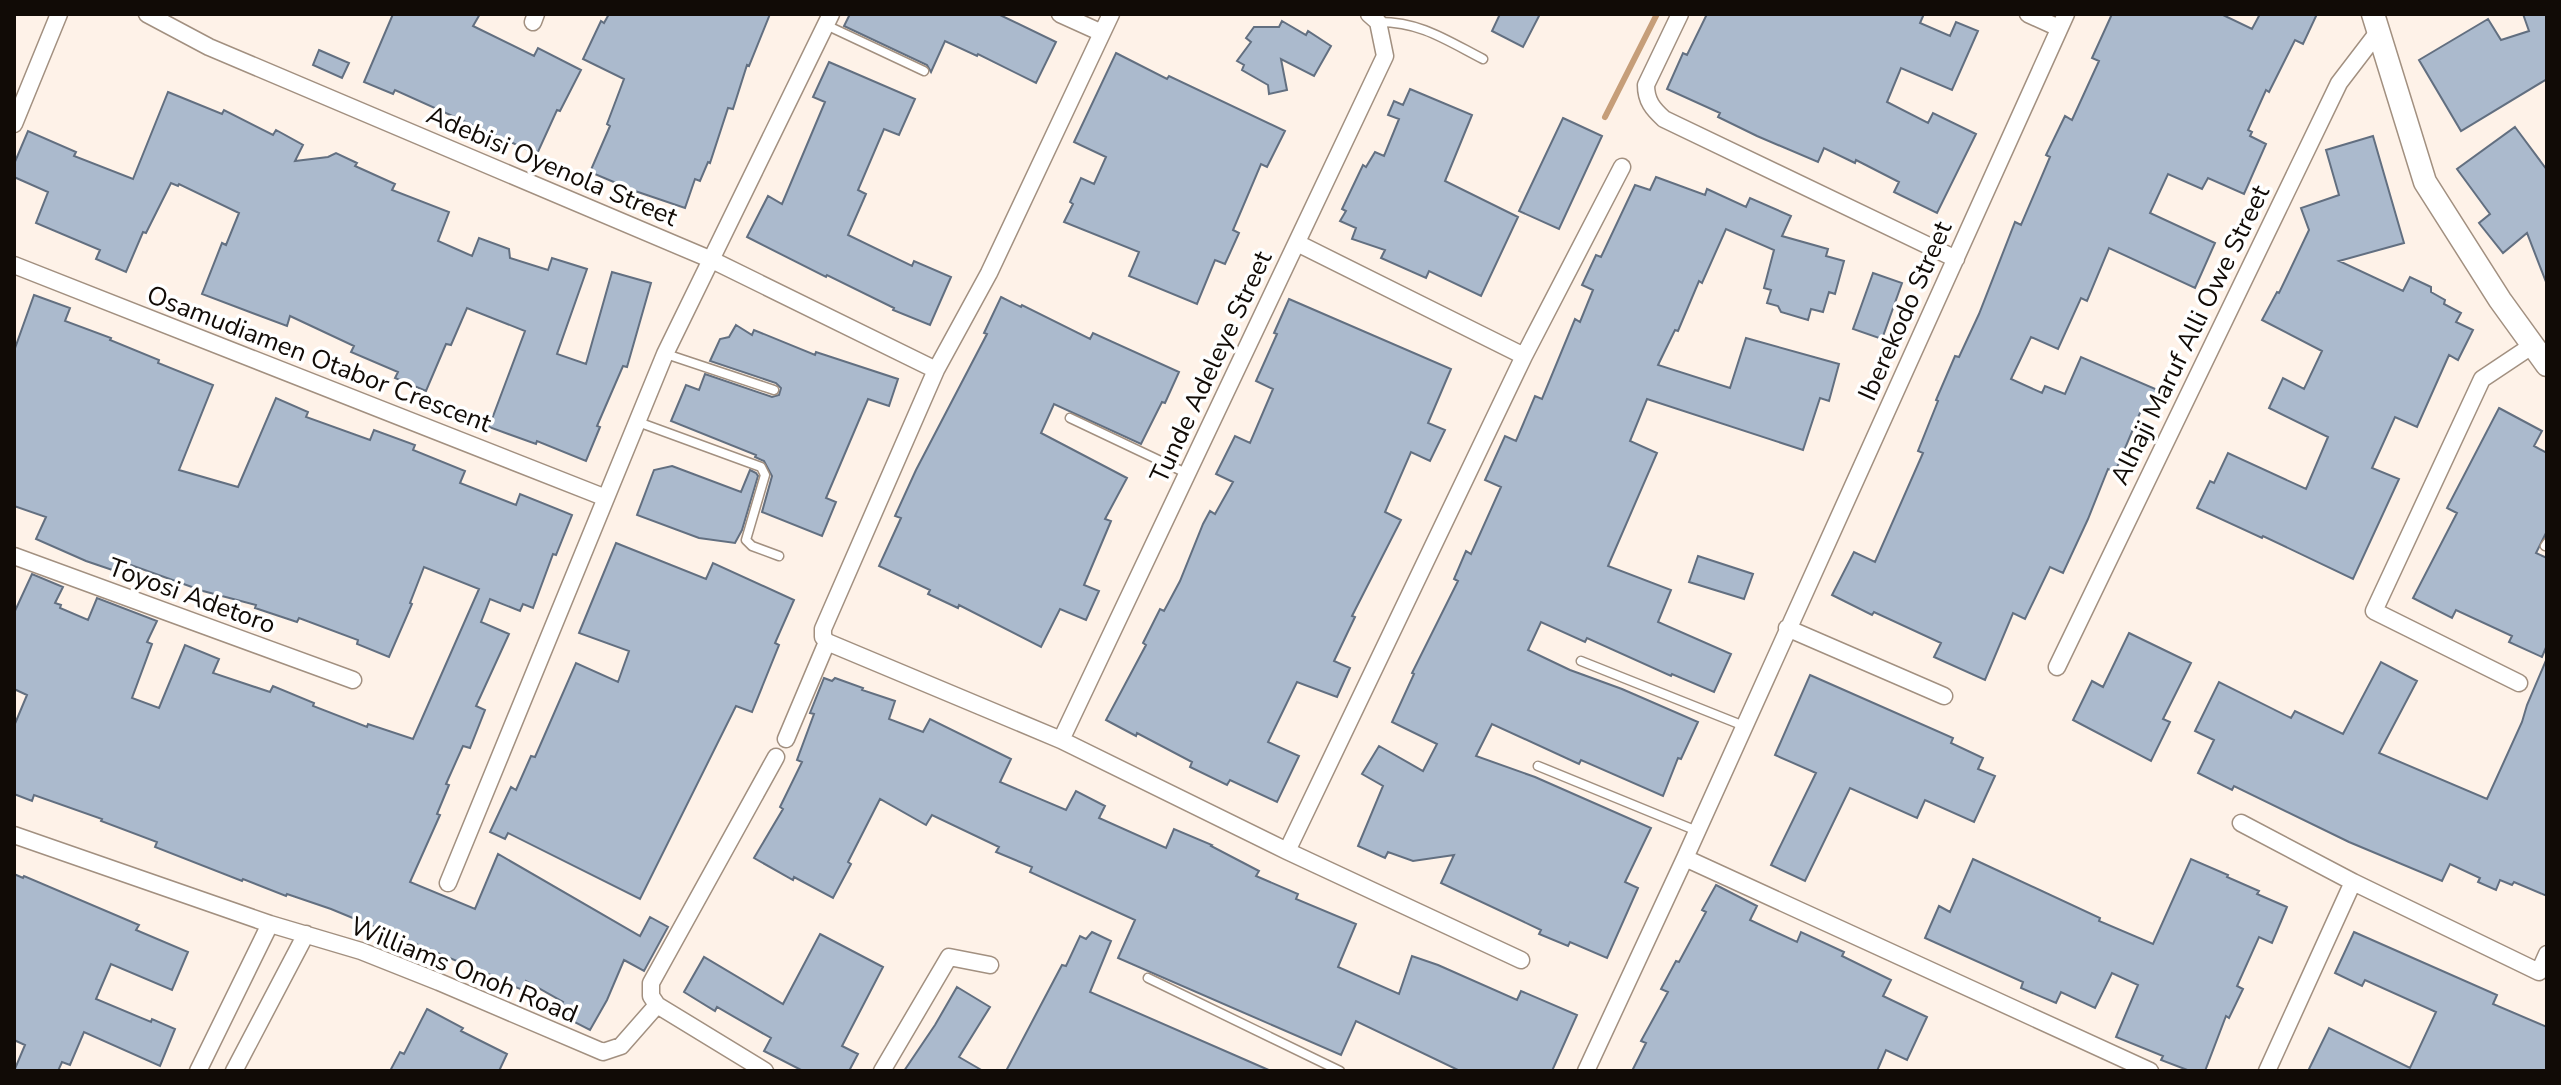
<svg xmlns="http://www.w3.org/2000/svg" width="2561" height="1085" viewBox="0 0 2561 1085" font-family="'Nunito Sans',sans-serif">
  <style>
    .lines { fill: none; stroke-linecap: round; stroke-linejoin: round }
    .stream { stroke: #c69e79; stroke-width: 6 }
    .building { fill: #abbacd; stroke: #626f80; stroke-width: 2 }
    .lane-casing { stroke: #a29080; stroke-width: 11 }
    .street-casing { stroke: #a29080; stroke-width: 19 }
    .secondary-casing { stroke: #a29080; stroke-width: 25 }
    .lane { stroke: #fff; stroke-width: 8 }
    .street { stroke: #fff; stroke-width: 16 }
    .secondary { stroke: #fff; stroke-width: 22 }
    .labels { text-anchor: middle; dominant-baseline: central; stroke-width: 7; stroke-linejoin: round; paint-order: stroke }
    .street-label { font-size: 26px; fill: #110b06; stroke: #fff }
  </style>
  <rect width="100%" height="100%" fill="#fef2e8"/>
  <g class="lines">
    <path class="stream" d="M1605,117L1657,14"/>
  </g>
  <path class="building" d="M393,14H480L473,26L534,56L538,48L581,70L560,111L557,110L537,154L395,90L393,94L364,82Z
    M609,14H770L749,66L747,65L733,109L728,108L710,163L708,162L700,181L695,179L685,208L635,191L590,172L610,126L607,124L624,79L583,59L601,21L604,23Z
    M850,14H998L1056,42L1036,83L978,54L977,56L945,41L931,72L927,65L844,26Z
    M1500,14H1540L1523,47L1492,31Z
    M1707,14H1924L1920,23L1950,36L1956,22L1978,31L1952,90L1901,68L1887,102L1928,123L1933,113L1976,134L1937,213L1894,192L1899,182L1856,160L1855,163L1824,148L1818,162L1757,136L1718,117L1720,113L1667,89L1683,53L1687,55Z
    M2112,14H2221L2252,29L2260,14H2317L2303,44L2295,40L2269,92L2266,90L2248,130L2252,132L2250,136L2266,144L2244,194L2208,178L2202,189L2168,174L2150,213L2215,243L2195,288L2109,248L2087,301L2081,298L2058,349L2031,337L2011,379L2042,393L2045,386L2065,394L2081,357L2160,391L2151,412L2142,408L2115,472L2108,469L2088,519L2063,573L2050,567L2025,619L2013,613L1985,680L1934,657L1941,643L1874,612L1872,615L1832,595L1854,552L1875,562L1923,453L1918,451L1938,401L1936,400L1955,356L1959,357L1979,314L2015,222L2021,225L2050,157L2046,155L2065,116L2072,120L2099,61L2092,58Z
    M2523,14H2547V79L2461,131L2419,60L2488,19L2501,40L2529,31Z
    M1282,21L1306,35L1308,31L1331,46L1314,76L1281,59L1287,90L1269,94L1268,85L1242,70L1244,65L1237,61L1251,42L1246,38L1254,27H1279Z
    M319,50L349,63L342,78L313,65Z
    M1116,53L1167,79L1169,76L1285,131L1267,167L1261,164L1233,230L1239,233L1225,264L1215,260L1197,304L1129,276L1139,252L1064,222L1073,204L1070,202L1081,178L1094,184L1106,157L1074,142Z
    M829,62L915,99L899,135L884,129L858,190L866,194L848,235L912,266L914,261L951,277L930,325L893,310L894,308L827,275L826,277L747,237L768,196L782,204L825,102L813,97Z
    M1410,89L1472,115L1445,181L1518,217L1481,296L1429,271L1426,278L1381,258L1385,250L1352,239L1356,228L1340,221L1346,211L1342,209L1363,165L1366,167L1375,152L1384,156L1399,119L1388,115L1394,101L1403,105Z
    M168,92L222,114L224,110L273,135L276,130L303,145L295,161L328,157L336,153L357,163L355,166L395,184L392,190L449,212L438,241L472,256L479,238L509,249L510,258L548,270L552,258L587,269L557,354L586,364L612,272L651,283L627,367L623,366L597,426L600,427L586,461L537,441L536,444L489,427L525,331L467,308L451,345L446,344L426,391L395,378L398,372L351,352L354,346L290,316L287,326L202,294L222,243L226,245L239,213L179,184L178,186L171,183L146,233L143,232L126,272L96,259L100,250L36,223L48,192L14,177V164L28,131L76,152L74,156L133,179Z
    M1563,118L1602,136L1559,229L1519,211Z
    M2515,127L2547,170L2546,282L2527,233L2503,253L2479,223L2490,214L2457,169Z
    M2373,136L2404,243L2339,261L2403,291L2410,277L2431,287V292L2445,300L2444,304L2461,313L2456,322L2473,330L2458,360L2449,355L2417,427L2395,417L2372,468L2399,479L2353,579L2263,536L2262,538L2197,508L2210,481L2214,483L2228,453L2306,489L2328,437L2269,408L2283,378L2304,389L2322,351L2262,320L2277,292L2279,293L2309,230L2301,208L2339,195L2326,150Z
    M1656,177L1705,195L1707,189L1746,207L1750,198L1791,216L1782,236L1828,249L1826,256L1844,261L1835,294L1829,292L1823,312L1811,309L1808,320L1781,312L1778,306L1767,303L1771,290L1764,288L1774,250L1726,229L1702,283L1699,281L1678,331L1675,330L1658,365L1730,388L1746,338L1839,364L1829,401L1820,398L1803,450L1647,399L1630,441L1657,453L1608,566L1671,590L1658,622L1731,654L1714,692L1672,674L1671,676L1587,638L1585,642L1541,622L1528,650L1570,670L1622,689L1698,722L1681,759L1678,758L1663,796L1581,760L1579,764L1492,724L1476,756L1535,777L1651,828L1625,882L1638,888L1607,958L1570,942L1568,946L1539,934L1541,930L1441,883L1454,855L1413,861L1388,852L1385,858L1358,846L1383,786L1362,774L1379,746L1423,771L1437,744L1392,722L1414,674L1412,673L1458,581L1454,579L1466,551L1471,554L1501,487L1485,480L1505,436L1516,441L1535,396L1542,399L1575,319L1580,322L1593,290L1582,285L1596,255L1601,257L1635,185L1650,190Z
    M1873,273L1902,283L1882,339L1853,329Z
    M34,295L70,308L65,321L111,338L110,340L159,360L158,363L213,385L179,470L238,487L276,398L308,412L306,417L370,440L374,430L415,445L413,450L465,471L460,483L516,505L520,494L572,515L556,555L553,554L533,608L523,604L520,611L490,599L481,622L509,634L476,706L485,710L470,748L463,746L446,784L449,785L437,814L440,815L410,882L475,909L498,854L640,936L650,917L668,927L644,971L624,960L607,1000L590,1030L557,1013L563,1002L526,981L523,990L502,982L503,980L331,909L287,894L286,896L243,879L242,881L155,847L157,842L101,821L102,819L34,795L32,801L14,794V726L27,695L14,689V613L32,574L63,587L55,603L61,605L60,608L88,620L97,598L157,621L147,642L152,644L132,698L159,708L185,645L219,659L213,673L270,692L273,686L314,703L313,706L367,727L368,724L413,739L479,589L424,567L410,603L412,604L389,657L357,644L358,640L299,618L297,622L255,608L256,605L203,591L131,565L127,575L86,561L36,539L46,517L14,506V351Z
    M1001,297L1021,307L1022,305L1090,339L1093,333L1179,372L1165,403L1162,402L1141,444L1054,404L1041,433L1127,478L1105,519L1111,521L1084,585L1099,591L1086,620L1060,609L1041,647L959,605L958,608L928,594L930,590L879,566L901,518L895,516L916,470L987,334L984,333Z
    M1289,299L1451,369L1428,423L1445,430L1430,461L1411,452L1385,512L1401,520L1352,616L1355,617L1334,661L1350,668L1337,697L1297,682L1268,742L1299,756L1277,802L1230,780L1227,785L1190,767L1192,762L1137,733L1136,736L1106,720L1146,645L1143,643L1160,609L1164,611L1180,581L1203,524L1210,511L1215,514L1233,482L1216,474L1235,436L1250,443L1273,389L1256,381L1277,334L1274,333Z
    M736,325L752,335L754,330L815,355L816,352L898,379L889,406L868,399L826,498L836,502L822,536L762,512L772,476L764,461L755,457L756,455L671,421L686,385L699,390L705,374L772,397L779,395L781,388L776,383L710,361L720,339L729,337Z
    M2499,408L2542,431L2534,446L2547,453V531L2536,553L2547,558V645L2542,657L2509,642L2512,636L2456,610L2452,618L2413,598L2457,513L2447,508Z
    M672,466L741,492L750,470L756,473L758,476L742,530L735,543L699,538L637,515L654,470Z
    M616,543L706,579L713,563L794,600L775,643L779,645L752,712L736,706L640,899L508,833L505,839L490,832L511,787L516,790L531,756L535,757L576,663L618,682L629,651L579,633Z
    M1698,556L1753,574L1744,599L1689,582Z
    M2129,633L2191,663L2163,719L2170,722L2151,761L2073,720L2092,681L2103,687Z
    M2547,658V896L2514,882L2512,885L2500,880L2496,890L2478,882L2480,878L2450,864L2442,881L2349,842L2234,786L2232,790L2198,773L2214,740L2195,731L2219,682L2291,718L2295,711L2343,734L2381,662L2417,681L2379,753L2487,799L2522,722L2527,705Z
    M1810,675L1953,738L1951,743L1983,758L1978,769L1995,776L1974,822L1925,800L1917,818L1850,788L1805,881L1771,865L1816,773L1775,755Z
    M824,678L832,681L835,678L863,688L862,690L895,701L889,719L923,732L930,719L1011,759L1000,782L1066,810L1076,791L1105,806L1099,818L1166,848L1174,829L1212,845L1211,846L1259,871L1256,876L1298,894L1296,899L1356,924L1338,967L1399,994L1412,956L1438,965L1517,1000L1521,991L1577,1015L1552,1071H1460L1356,1021L1341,1055L1118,958L1135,920L1030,872L1032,867L996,852L999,847L932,815L926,825L880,799L848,862L851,864L833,898L794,877L793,880L754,858L783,809L780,807L802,762L797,760L814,714L810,713Z
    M1973,859L2100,918L2099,921L2153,944L2191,859L2228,875L2227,877L2259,891L2257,894L2287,907L2272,943L2259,937L2237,986L2243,989L2229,1018L2226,1016L2205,1071H2190L2161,1060L2163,1056L2116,1037L2138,985L2112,973L2095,1008L2061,992L2056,1003L2021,988L2023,982L1925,938L1939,906L1950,912Z
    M14,874L23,878L24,876L139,925L136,930L188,952L172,990L111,964L96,999L151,1022L152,1019L175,1029L160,1066L84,1032L70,1065L62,1062L58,1071H14L25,1045L14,1040Z
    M1716,885L1757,906L1750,920L1797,942L1801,932L1844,952L1842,956L1891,980L1883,996L1927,1017L1907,1060L1886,1050L1877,1071H1632L1646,1043L1641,1041L1668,992L1661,989L1676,961L1679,962L1706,912L1702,910Z
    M1092,932L1111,941L1090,992L1271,1071H1006L1062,965L1066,966L1080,936L1086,939Z
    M2354,932L2497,995L2493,1004L2547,1027V1071H2308L2329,1028L2410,1068L2436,1012L2365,980L2362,986L2335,973Z
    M820,934L883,967L842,1046L858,1054L849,1071H803L764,1051L771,1038L717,1007L715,1011L684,992L704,957L783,1004Z
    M957,987L990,1007L959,1057L983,1071H904L935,1025Z
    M427,1009L463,1028L461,1031L507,1054L499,1071H390L400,1052L404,1054Z"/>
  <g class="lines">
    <g class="lane-casing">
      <path id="lane" d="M1379,22C1421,22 1446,40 1483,59
        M826,25L924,71
        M666,354L774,390
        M1070,418L1186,473
        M638,422L761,467L765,475L746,540L752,546L779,556
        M2545,546L2547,543
        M1581,661L1744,726
        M1538,766L1697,831
        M1148,978L1340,1071"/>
    </g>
    <g class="street-casing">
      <path id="street" d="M147,14L209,47L712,260L936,370
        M1060,14L1102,33
        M1111,14L989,273L936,370L823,629V637L827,642L1061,740L1287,851L1521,960
        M1680,14L1646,85C1646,101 1653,109 1664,119L1956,259
        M2028,14L2059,28
        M533,22L536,14
        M14,124L59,14
        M1297,243L1524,356
        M14,265L606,498
        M14,556L353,680
        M1787,628L1944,696
        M2057,667L2339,83L2378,32
        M2519,683L2374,611L2482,379L2533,345
        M786,739L827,642
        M1061,740L1385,56L1378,22L1369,14
        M2241,823L2353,882
        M14,835L270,924L361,951L439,982L603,1052L621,1046L657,1005
        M1287,851L1524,356L1622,167
        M1685,858L2150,1071
        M448,883L665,354L831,14
        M198,1071L270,924
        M234,1071L306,934
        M765,1071L657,1005L651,996V983L776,757
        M882,1071L949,957L990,965
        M1586,1071L1685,858L2066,14
        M2267,1071L2353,882L2539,972L2547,954"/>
    </g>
    <g class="secondary-casing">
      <path id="secondary" d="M2373,14L2425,182L2500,300L2547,365"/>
    </g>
    <use href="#lane" class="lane"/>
    <use href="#street" class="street"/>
    <use href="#secondary" class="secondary"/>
  </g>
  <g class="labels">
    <g class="street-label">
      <text transform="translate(552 166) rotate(23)">Adebisi Oyenola Street</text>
      <text transform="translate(1905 311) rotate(-66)">Iberekodo Street</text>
      <text transform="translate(2190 335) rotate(-64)">Alhaji Maruf Alli Owe Street</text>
      <text transform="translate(319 359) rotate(21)">Osamudiamen Otabor Crescent</text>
      <text transform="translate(1211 367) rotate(-65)">Tunde Adeleye Street</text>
      <text transform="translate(192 596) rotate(20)">Toyosi Adetoro</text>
      <text transform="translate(464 970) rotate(22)">Williams Onoh Road</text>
    </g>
  </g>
  <rect width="2561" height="1085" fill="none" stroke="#110b06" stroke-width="32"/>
</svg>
